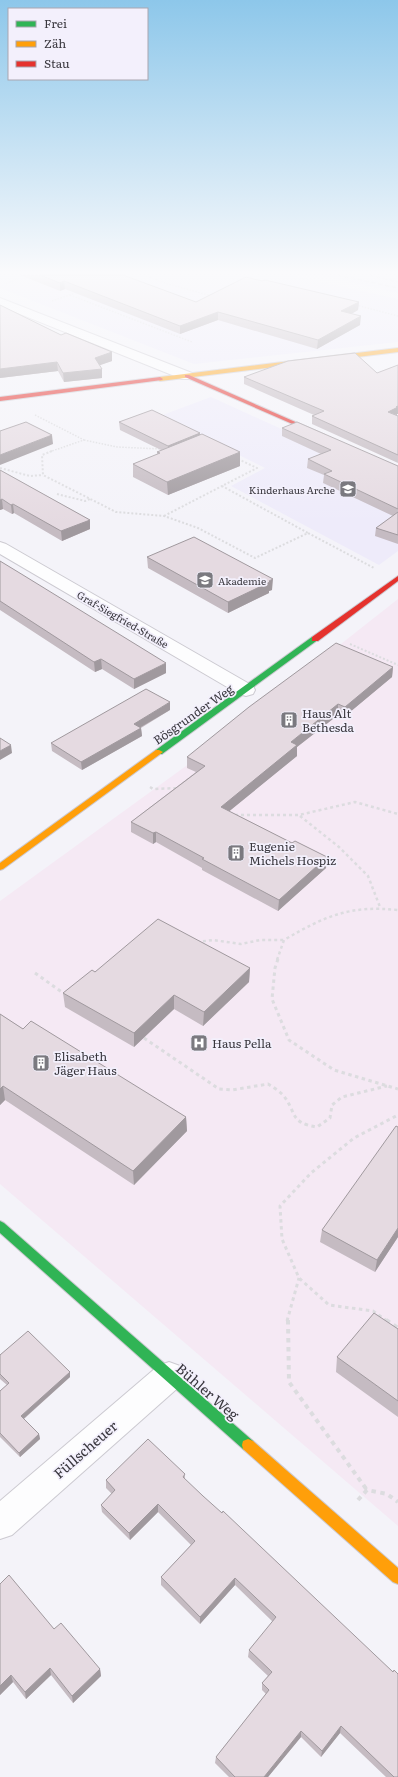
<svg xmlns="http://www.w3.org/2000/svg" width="398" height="1777" viewBox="0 0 398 1777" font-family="Literata,serif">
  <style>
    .built { fill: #edeafb }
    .education { fill: #eeebfa }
    .medical { fill: #f5e9f4 }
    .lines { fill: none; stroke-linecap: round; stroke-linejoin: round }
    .street-casing { stroke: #cccad1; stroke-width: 2 }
    .fast-casing { stroke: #cccad1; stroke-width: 2 }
    .slow-casing { stroke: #cccad1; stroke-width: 2 }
    .jam-casing { stroke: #cccad1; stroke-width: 2 }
    .path-far4 { stroke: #dcdcdf; stroke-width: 1.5; stroke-dasharray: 1.5 1.5; stroke-linecap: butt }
    .path-far3 { stroke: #dcdcdf; stroke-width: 2; stroke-dasharray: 2 2; stroke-linecap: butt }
    .path-far2 { stroke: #dcdcdf; stroke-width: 2.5; stroke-dasharray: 3 3; stroke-linecap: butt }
    .path-far1 { stroke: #dcdcdf; stroke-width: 3; stroke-dasharray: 3.5 3.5; stroke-linecap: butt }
    .path { stroke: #dcdcdf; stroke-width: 4; stroke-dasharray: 4.5 4.5; stroke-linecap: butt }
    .street { fill: #fdfdfe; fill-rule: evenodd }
    .fast { fill: #30b455; fill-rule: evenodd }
    .slow { fill: #ff9f0a; fill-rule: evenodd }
    .jam { fill: #e5322d; fill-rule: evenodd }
    .rail { stroke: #dbdadd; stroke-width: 1.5; stroke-dasharray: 4.5 2.5; stroke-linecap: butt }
    .wall { fill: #c5bbc2 }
    .shaded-wall { fill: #a0999e }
    .building { fill: #e5dae1; stroke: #a0999e }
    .labels { text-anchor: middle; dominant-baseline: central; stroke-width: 3.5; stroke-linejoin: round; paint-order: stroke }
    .far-poi-label { font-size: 10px; fill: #39373e; stroke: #f3f0fc; text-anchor: end }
    .far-street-label { font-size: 10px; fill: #39373e; stroke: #f3f0fc }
    .poi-label { font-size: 12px; fill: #39373e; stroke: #f3f0fc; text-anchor: start }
    .street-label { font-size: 12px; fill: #39373e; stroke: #f3f0fc }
    .near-street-label { font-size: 14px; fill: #39373e; stroke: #f3f0fc }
  </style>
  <rect width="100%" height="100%" fill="#f4f3f9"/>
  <path class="built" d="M320,275H384L398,278V293Z"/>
  <path class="education" d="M0,275H291L398,299V342L194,364L0,288Z
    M211,397L398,482V551L379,565L231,486L265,468L160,416Z"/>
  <path class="medical" d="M398,599V1526L0,1184V901L186,766Z"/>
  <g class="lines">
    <g class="street-casing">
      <path id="street" d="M0,298L192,373L194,376L192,379H182L0,306Z
        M0,542L6,544L253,686L255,690L253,694L246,696L239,694L0,554Z
        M169,1362L180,1366L184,1376L180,1386L12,1535L0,1539V1501L158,1366Z"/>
    </g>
    <g class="fast-casing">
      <path id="fast" d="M312,637H315L319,639L162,754H156L155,752L156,750Z
        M0,1221L4,1223L253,1441L254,1445L253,1449L248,1451L243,1449L0,1233Z"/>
    </g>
    <g class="slow-casing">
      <path id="slow" d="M398,348V352L160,381L157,379L160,377Z
        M156,750H159L163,752L3,869L0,870V863Z
        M248,1439L253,1441L398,1568V1584L393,1582L243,1449L242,1445L243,1441Z"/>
    </g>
    <g class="jam-casing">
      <path id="jam" d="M185,375H189L325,435L320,436L185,377Z
        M160,377L163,379L162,380L0,401V397Z
        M398,576V581L318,641H312V637Z"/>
    </g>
    <path class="path-far4" d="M144,275L168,284L212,296
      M6,283L17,279
      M70,295L192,342
      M52,301L75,293
      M356,305L398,316
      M35,415L84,440L49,452
      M84,440L117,447L161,449"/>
    <path class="path-far3" d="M52,451L42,455L43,475L116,512L164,516L198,528L255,558L308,533L374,568
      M238,459L257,468L222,486L308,533
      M0,468L30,476L43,475
      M57,494L85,501L90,499
      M164,516L222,486
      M350,644L398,665"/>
    <path class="path-far2" d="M150,787L153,789L180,788
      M235,815H299L355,802L398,814
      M300,816L339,847L368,876L380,907
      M197,942L213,940L241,944L260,940H284
      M277,960L284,940C325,916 350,905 398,910"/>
    <path class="path-far1" d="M278,959L275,968L272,999L289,1040L334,1070L398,1089
      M35,973L66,995
      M144,1038L219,1089L232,1090L268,1084C273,1087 279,1091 283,1095C297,1112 289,1123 317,1127L330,1118L332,1105L342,1097L387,1086
      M287,1321L299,1278
      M387,1321L373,1311L329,1305L299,1278L282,1239L280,1206L311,1173L354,1138L398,1115"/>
    <path class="path" d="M288,1320L289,1382L367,1490
      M386,1320L398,1328
      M358,1500L367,1490L387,1494L398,1502"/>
    <use href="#street" class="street"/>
    <use href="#fast" class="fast"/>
    <use href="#slow" class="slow"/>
    <use href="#jam" class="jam"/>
    <path class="rail" d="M337,275L398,288
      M369,275L398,282"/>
  </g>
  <path class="wall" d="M20,275H123L196,302L262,281L359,302L358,310L351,314L360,325L317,349L218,320L180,334L65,289L60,291Z
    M0,305L61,335L112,352V361L99,365L102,378L64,382L58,371L0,378Z
    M398,365V414H397V415L398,416V463L312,424V416L314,415L244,384V377L377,373Z
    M119,422L200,433V435L240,466L168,495L133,477V464L157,455V452L161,450L120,430Z
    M282,428L398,466V544L375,536L376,528L393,516L323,483L324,475L307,468L308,459L321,454L282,436Z
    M0,470L90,520V529L62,541L14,513L12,514L3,509L0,510Z
    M147,557L272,590L269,591V593L228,613L148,568Z
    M0,561L166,673L134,689L102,669L95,672L0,610Z
    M393,667L392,677L344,717L338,715L297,747V756L229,811L292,843L327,857L326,868L278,911L202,870V868L156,842L153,844L131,832V822L196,772L187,768V757Z
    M170,710L141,728L142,736L82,770L52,751L51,743Z
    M250,968L249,982L203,1026L174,1009L134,1047L65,1007L63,993L95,972Z
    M0,1014L23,1029L186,1117L187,1131L134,1185L5,1100L0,1105Z
    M398,1127V1237L375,1272L320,1242L322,1230Z
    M398,1329V1417L336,1372L337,1357Z
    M0,1355L70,1372V1377L24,1419L39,1434L40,1439L20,1457L0,1437V1391L7,1385L0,1379Z
    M185,1474V1479L398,1777H386L340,1733L321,1757L301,1737L268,1777H229L215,1763L216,1757L266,1694L262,1690V1683L268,1676L248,1657L249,1650L273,1622L235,1585L200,1624L161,1585V1577L191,1545L158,1512L130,1540L102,1512L101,1505L112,1494L106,1488V1480Z
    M0,1584L54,1629L100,1669L101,1676L73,1703L51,1675L26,1699L13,1682L0,1695Z"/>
  <path class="shaded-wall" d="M64,281L65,289L60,291V283Z
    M359,302L358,310L341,320V311Z
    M218,312V320L180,334V326Z
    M361,316L360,325L317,349L318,340Z
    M112,352V361L95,367V358Z
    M57,362L58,371L0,378V369Z
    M102,369V378L64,382L63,373Z
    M398,406V414H397V415L388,412Z
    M200,433V440L168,454V446Z
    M52,435L53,444L0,465V455Z
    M240,452V466L168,495L167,482Z
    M2,499L3,509L0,510V500Z
    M13,504L14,513L12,514L11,505Z
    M90,520V529L62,541L61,531Z
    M273,579L272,590L269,591V593L228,613V602Z
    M101,659L102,669L95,672L94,662Z
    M166,663V673L134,689V679Z
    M393,667L392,677L344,717L345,707Z
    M170,702V710L134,731V724Z
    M338,704V715L297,747V756L221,818V807L291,742Z
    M141,728L142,736L82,770L81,762Z
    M11,745L12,753L0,760V751Z
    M156,832V842L153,844V833Z
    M327,857L326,868L278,911L279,900Z
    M250,968L249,982L203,1026L204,1012Z
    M174,995V1009L134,1047V1033Z
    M3,1086L5,1100L0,1105V1089Z
    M186,1117L187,1131L134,1185L133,1171Z
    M398,1228V1237L375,1272L377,1260Z
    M70,1372V1377L21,1421V1416Z
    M39,1434L40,1439L20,1457L19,1453Z
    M158,1504V1512L130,1540L129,1533Z
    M235,1578V1585L200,1624V1617Z
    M50,1668L51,1675L26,1699L25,1692Z
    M100,1669L101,1676L73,1703L72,1696Z
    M11,1675L13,1682L0,1695V1686Z
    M341,1726L340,1733L321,1757L322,1751Z
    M301,1731V1737L268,1777H264Z"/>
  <path class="building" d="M40,275H123L196,302L246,277L262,281L265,280L359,302L341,311L361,316L318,340L218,312L180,326L64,281L60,283Z
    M0,305L61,335L66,333L112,352L95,358L102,369L63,373L57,362L0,369Z
    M355,353L377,373L398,365V406L396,407H398L388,412L398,416V455L312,416L324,411L244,377L288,361Z
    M152,410L200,433L168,446L119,422Z
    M26,422L52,435L0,455V431Z
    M297,422L398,466V509L324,474L332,471L308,459L331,450L282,428Z
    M202,434L240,452L167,482L133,464L160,453L157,452Z
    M0,470L90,520L61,531L13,504L11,505L2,499L0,500Z
    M398,512V535L376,528Z
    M194,537L273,579L269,581L270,582L228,602L147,557Z
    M0,561L23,575L166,663L134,679L101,659L94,662L0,601Z
    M336,643L393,667L345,707L338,704L291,742L297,745L221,807L292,843L295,841L327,857L279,900L202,859L204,858L156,832L153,833L131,822L205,766L187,757L249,707Z
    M146,689L170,702L134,724L141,728L81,762L51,743Z
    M0,738L11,745L0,751Z
    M158,919L250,968L204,1012L174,995L134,1033L63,993L92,970L95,972Z
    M0,1014L23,1029L31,1021L186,1117L133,1171L3,1086L0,1089Z
    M396,1126L398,1127V1228L377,1260L322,1230Z
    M374,1313L398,1329V1401L337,1357Z
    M28,1331L70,1372L21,1416L39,1434L19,1453L0,1433V1391L9,1383L0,1374V1355Z
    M148,1439L185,1474L183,1477L203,1496L222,1513L223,1511L393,1672L394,1670L398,1674V1777H394L341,1726L322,1751L301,1731L264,1777H235L216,1757L269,1690L262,1683L272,1672L249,1650L276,1617L235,1578L200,1617L161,1577L195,1541L158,1504L129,1533L101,1505L115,1490L106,1480Z
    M9,1575L54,1629L61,1623L100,1669L72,1696L50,1668L25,1692L11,1675L0,1686V1584Z"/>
  <linearGradient id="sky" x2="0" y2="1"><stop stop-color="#8dc7ea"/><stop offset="0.52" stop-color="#fafafc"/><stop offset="1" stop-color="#fafafc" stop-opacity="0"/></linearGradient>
  <rect width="398" height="524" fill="url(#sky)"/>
  <defs>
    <g id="school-square" transform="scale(0.9)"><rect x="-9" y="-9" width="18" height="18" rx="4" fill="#7a797f" stroke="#f3f0fc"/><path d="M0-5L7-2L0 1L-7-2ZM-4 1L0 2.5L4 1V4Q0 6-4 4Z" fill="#fff"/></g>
    <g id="university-square" transform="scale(0.9)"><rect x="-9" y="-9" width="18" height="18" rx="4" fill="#7a797f" stroke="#f3f0fc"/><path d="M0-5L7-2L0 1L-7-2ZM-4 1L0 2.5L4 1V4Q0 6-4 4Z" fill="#fff"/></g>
    <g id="building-square" transform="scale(0.9)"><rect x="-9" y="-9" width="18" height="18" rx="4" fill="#7a797f" stroke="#f3f0fc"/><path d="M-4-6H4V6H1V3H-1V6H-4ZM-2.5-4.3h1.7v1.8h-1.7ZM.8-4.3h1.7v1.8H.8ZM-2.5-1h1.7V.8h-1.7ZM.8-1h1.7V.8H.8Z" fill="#fff"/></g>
    <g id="hospital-square" transform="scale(0.9)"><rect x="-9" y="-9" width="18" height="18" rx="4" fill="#7a797f" stroke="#f3f0fc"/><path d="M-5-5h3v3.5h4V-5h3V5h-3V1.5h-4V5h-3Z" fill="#fff"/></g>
  </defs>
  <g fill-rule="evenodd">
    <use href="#school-square" x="348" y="489"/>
    <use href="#university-square" x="205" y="580"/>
    <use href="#building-square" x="289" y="720"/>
    <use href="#building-square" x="236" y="853"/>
    <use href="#hospital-square" x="199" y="1043"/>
    <use href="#building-square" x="41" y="1063"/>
  </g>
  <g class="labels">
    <g class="far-poi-label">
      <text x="335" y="489">Kinderhaus Arche</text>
      <text x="218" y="580" text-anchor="start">Akademie</text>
    </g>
    <g class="far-street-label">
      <text transform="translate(123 619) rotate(30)">Graf-Siegfried-Straße</text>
    </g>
    <g class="poi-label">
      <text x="302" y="713">Haus Alt<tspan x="302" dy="14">Bethesda</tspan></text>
      <text x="249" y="846">Eugenie<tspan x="249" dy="14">Michels Hospiz</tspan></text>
      <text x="212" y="1043">Haus Pella</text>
      <text x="54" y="1056">Elisabeth<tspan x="54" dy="14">Jäger Haus</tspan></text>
    </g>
    <g class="street-label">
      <text transform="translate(193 714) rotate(-35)">Bösgrunder Weg</text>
    </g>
    <g class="near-street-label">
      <text transform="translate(208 1391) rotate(41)">Bühler Weg</text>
      <text transform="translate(85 1449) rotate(-41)">Füllscheuer</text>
    </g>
  </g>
  <rect x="8" y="8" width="140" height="72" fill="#f3f0fc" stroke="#a9a6b0"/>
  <rect x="16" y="21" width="20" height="6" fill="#30b455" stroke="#a9a6b0"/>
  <text x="44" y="28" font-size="12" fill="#39373e">Frei</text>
  <rect x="16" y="41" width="20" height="6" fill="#ff9f0a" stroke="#a9a6b0"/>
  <text x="44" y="48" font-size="12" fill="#39373e">Zäh</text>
  <rect x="16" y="61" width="20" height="6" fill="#e5322d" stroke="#a9a6b0"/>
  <text x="44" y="68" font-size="12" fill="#39373e">Stau</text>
</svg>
